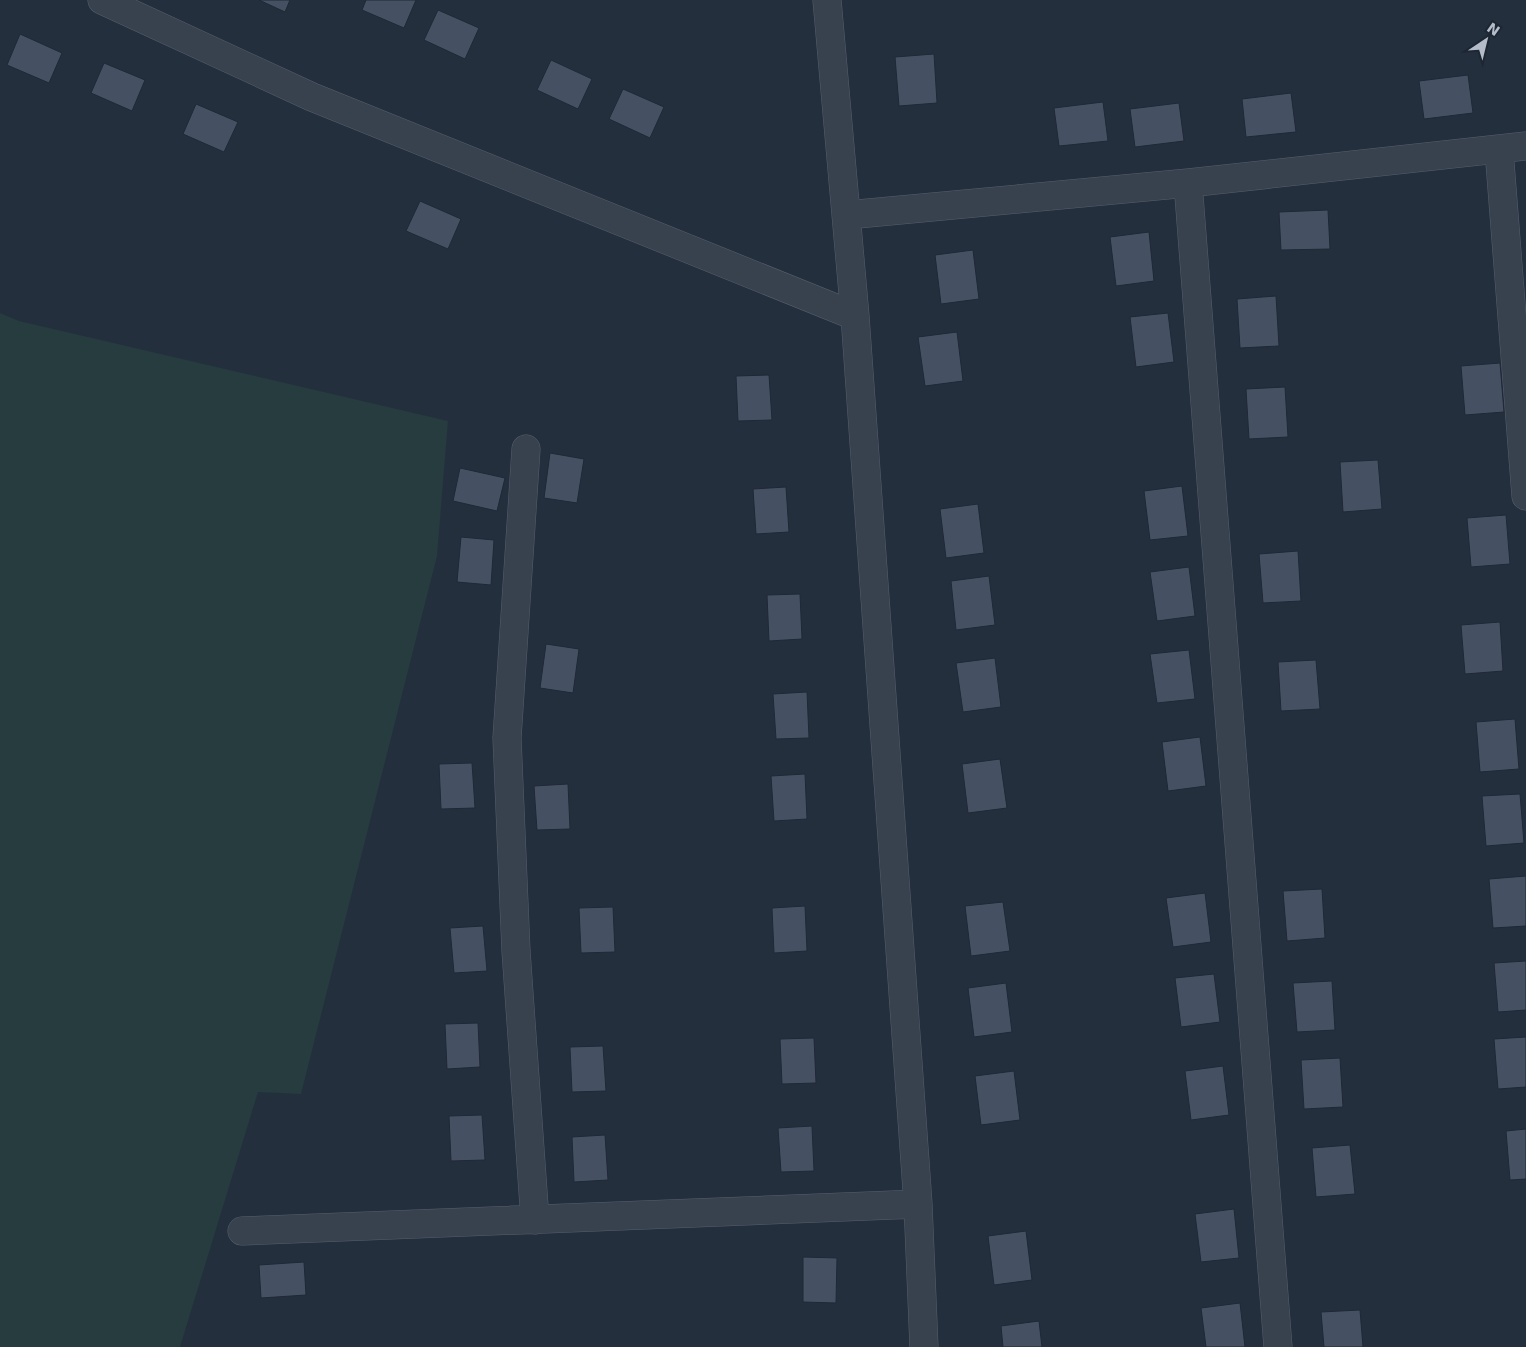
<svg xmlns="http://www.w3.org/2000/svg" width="1526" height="1347" viewBox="0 0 1526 1347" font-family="'DejaVu Sans',sans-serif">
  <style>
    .green { fill: #263c3f }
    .building { fill: #455162; stroke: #1f2835 }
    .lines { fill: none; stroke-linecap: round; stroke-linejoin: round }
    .minor-casing { stroke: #565f6c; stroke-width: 29 }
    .minor { stroke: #38414e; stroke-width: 28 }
  </style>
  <rect width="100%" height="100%" fill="#242f3e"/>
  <path class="green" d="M0,313L19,321L448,421L437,556L301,1094L258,1092L180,1347H0Z"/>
  <path class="building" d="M259,0H290L285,12Z
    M366,0H416L404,28L362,10Z
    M438,10L479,28L465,59L424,40Z
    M20,34L62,53L49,83L7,65Z
    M934,54L937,103L899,106L895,57Z
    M551,60L592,79L578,109L537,90Z
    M104,63L145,80L132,111L91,93Z
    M1468,75L1473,113L1424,119L1419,81Z
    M623,89L664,107L650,138L609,119Z
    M1291,93L1296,132L1246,137L1242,99Z
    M1103,102L1108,141L1059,146L1054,108Z
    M1179,103L1184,141L1135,147L1130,109Z
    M196,104L238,122L224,152L183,134Z
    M420,201L461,219L448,249L406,231Z
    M1328,210L1330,249L1281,250L1279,212Z
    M1149,232L1154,281L1116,286L1110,237Z
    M973,250L979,299L941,304L935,255Z
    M1276,296L1279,346L1240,348L1237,299Z
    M1168,313L1174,362L1136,367L1130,317Z
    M957,332L963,381L925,386L918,337Z
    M1500,363L1504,412L1465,415L1461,366Z
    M769,375L772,420L738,421L736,376Z
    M1285,387L1288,437L1249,439L1246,389Z
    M550,453L584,459L577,503L544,498Z
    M1378,460L1382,509L1343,512L1340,462Z
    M460,468L505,478L497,511L453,501Z
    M1182,486L1188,536L1150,540L1144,491Z
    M786,487L789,532L756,534L753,489Z
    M978,504L984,553L946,558L940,509Z
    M1506,515L1510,564L1471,567L1467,518Z
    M461,537L494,540L491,585L457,582Z
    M1298,551L1301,601L1263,603L1259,554Z
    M1189,567L1195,616L1157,621L1150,572Z
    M989,576L995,625L956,630L951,581Z
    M800,594L802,639L769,641L767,595Z
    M1500,622L1503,671L1465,674L1461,625Z
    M546,644L579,649L573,693L540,688Z
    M1189,650L1195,699L1157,703L1150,654Z
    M995,658L1001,707L963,712L956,663Z
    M1316,660L1320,709L1281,711L1278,662Z
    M807,692L809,738L776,739L773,694Z
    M1515,719L1519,769L1480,772L1476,722Z
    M1200,737L1206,786L1168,791L1162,742Z
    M1000,759L1007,808L968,813L962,764Z
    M472,763L475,808L441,809L439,764Z
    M805,774L807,819L774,821L771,776Z
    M568,784L570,829L537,830L534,786Z
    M1520,794L1524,843L1486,846L1482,796Z
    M1526,876V926L1493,928L1489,879Z
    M1322,889L1325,938L1287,941L1283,891Z
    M1205,893L1211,942L1173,947L1166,898Z
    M1003,902L1010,951L971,956L965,906Z
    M805,906L807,951L774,953L772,908Z
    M613,907L615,952L581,953L579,908Z
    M483,926L487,971L454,973L450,928Z
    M1526,961V1010L1498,1012L1494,963Z
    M1214,974L1220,1022L1181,1027L1175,978Z
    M1332,981L1335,1030L1297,1032L1293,983Z
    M1006,983L1012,1032L974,1037L968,988Z
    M478,1023L480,1067L447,1069L445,1024Z
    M1526,1037V1087L1498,1089L1494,1039Z
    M814,1038L816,1083L782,1084L780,1039Z
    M603,1046L606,1091L572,1092L570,1047Z
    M1340,1058L1343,1107L1304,1109L1301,1060Z
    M1223,1066L1229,1115L1191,1120L1185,1071Z
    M1014,1071L1020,1120L981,1125L975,1076Z
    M482,1115L485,1160L451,1161L449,1116Z
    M812,1126L814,1171L781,1172L778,1128Z
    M1526,1129V1179L1510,1180L1506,1131Z
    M605,1135L608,1180L574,1182L572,1137Z
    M1350,1145L1355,1194L1316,1197L1312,1148Z
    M1234,1209L1239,1258L1201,1262L1195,1214Z
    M1026,1231L1032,1280L994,1285L988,1236Z
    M803,1257L837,1258L836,1303L803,1302Z
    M304,1262L306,1295L261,1298L259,1265Z
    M1240,1303L1245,1347H1206L1201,1308Z
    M1360,1310L1363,1347H1324L1321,1312Z
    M1039,1321L1042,1347H1003L1001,1326Z"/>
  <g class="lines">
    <g class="minor-casing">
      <path id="minor" d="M102,0L312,97L855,316
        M827,0L855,316L918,1204L924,1347
        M1499,150L1526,496
        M1188,183L1278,1347
        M847,215L1188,183L1526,146
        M526,449L507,738L516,951L535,1220
        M242,1231L918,1204"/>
    </g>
    <use href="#minor" class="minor"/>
  </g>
  <g transform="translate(1486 40) rotate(35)" stroke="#1d2633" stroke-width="4" paint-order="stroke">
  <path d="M0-4L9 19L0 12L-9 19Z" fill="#b4bcc9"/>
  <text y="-8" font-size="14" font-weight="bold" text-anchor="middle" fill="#b4bcc9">N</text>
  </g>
</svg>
